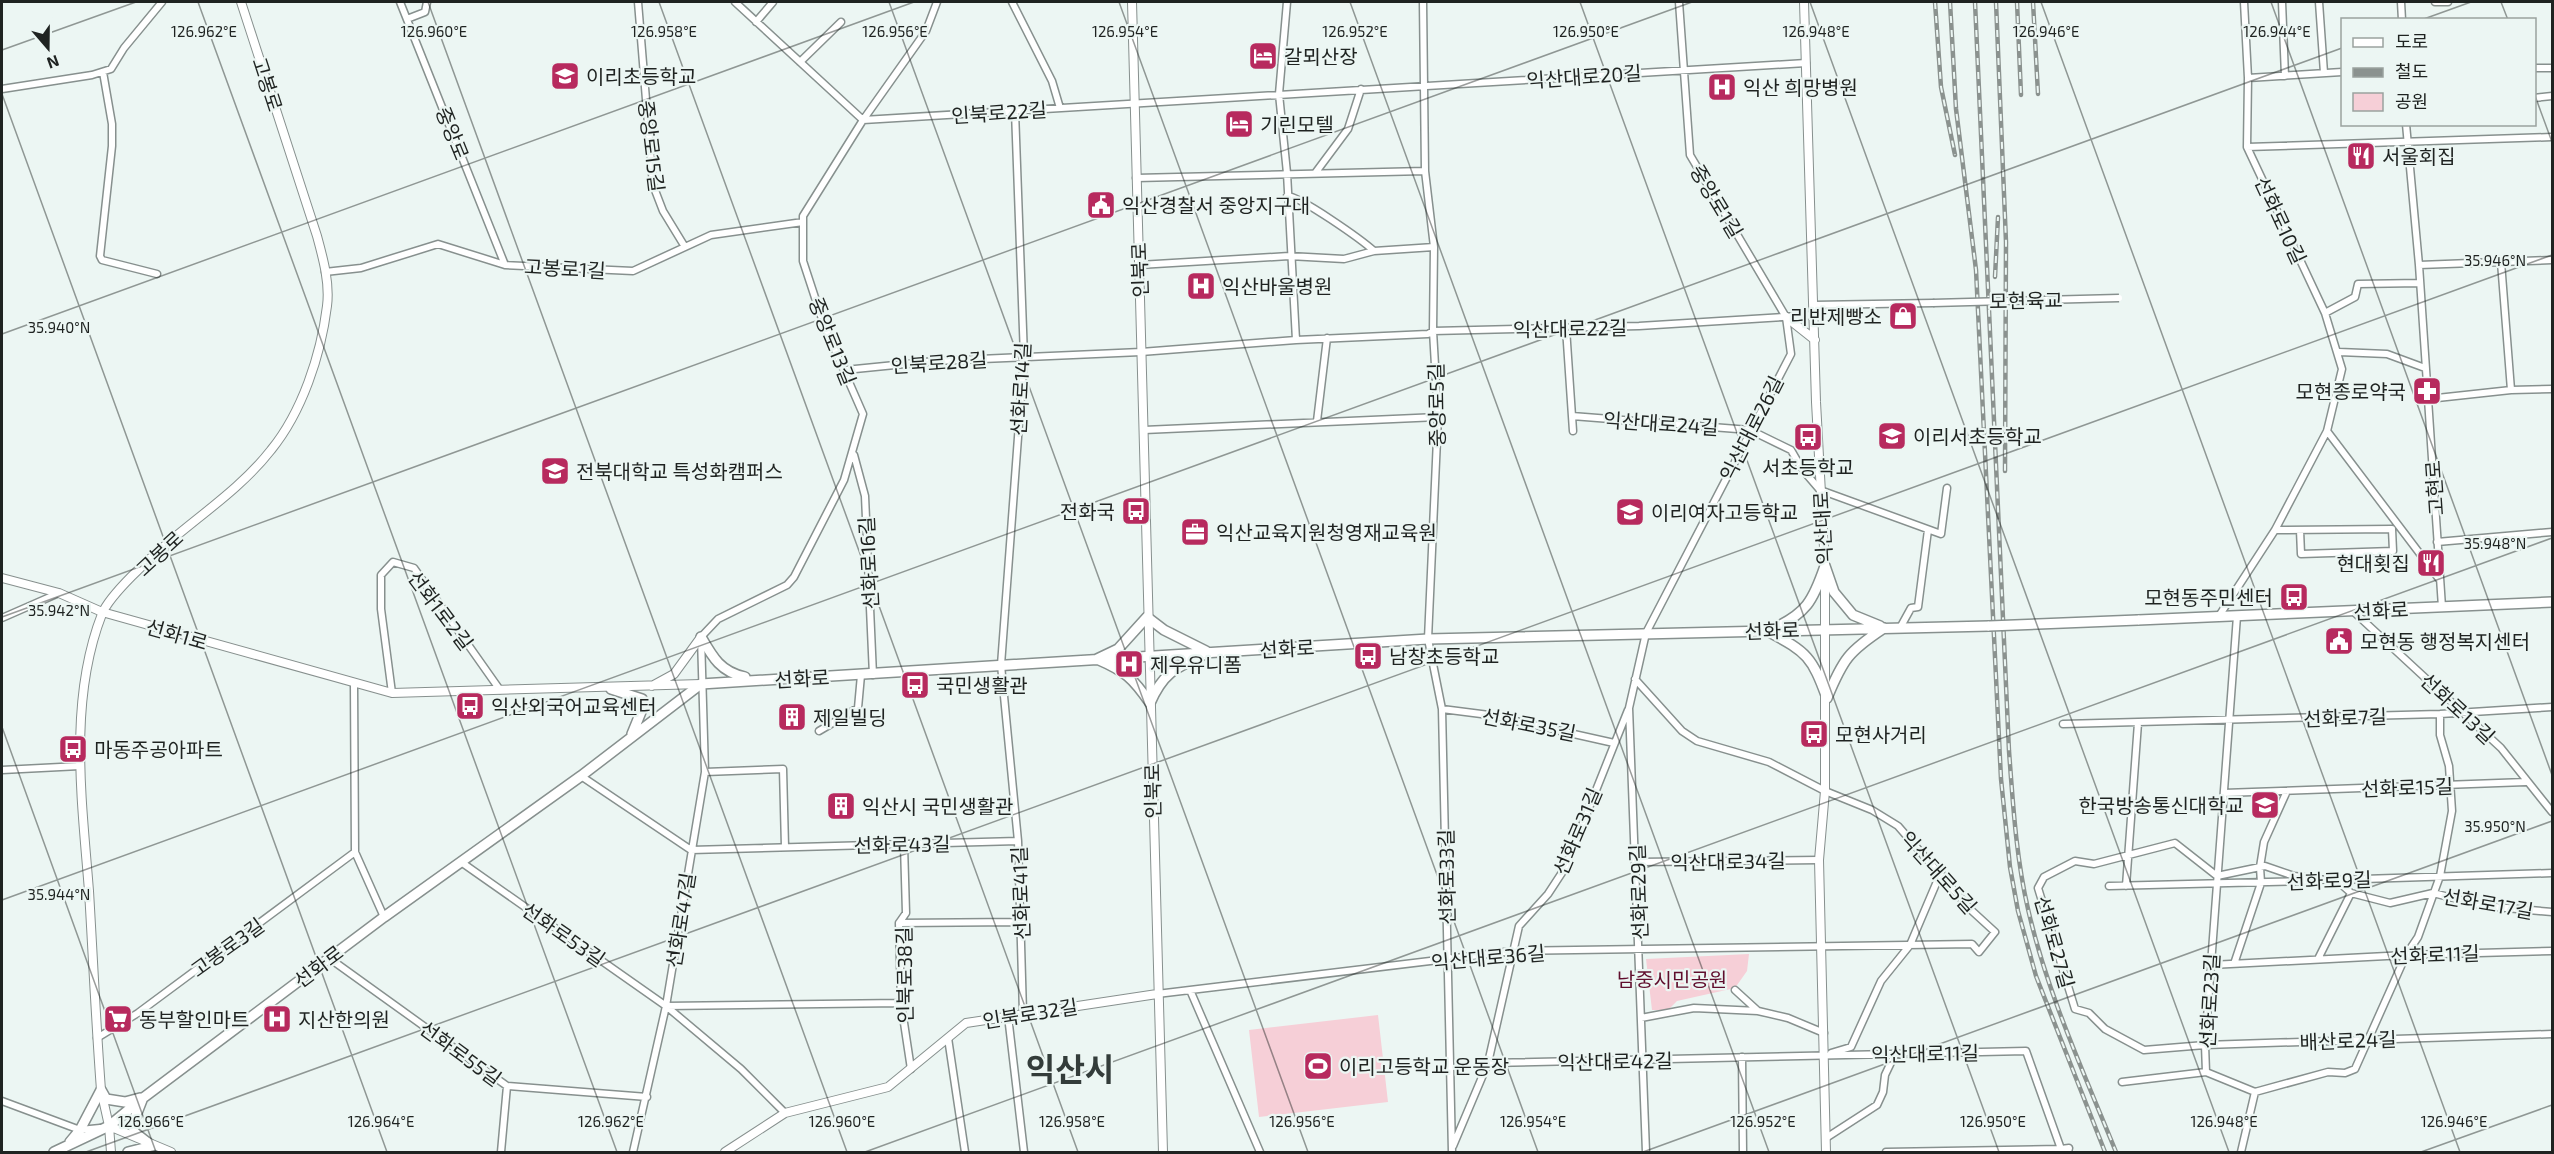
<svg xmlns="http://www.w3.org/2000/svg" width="2554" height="1154" viewBox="0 0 2554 1154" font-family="'Exo 2','Noto Sans KR',sans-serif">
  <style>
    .green { fill: #f6cfd7 }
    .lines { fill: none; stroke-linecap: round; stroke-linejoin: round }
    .minor-casing { stroke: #87908e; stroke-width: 9 }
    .tertiary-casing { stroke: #87908e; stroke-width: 10 }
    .secondary-casing { stroke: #87908e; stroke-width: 12 }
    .minor { stroke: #fff; stroke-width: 6 }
    .tertiary { stroke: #fff; stroke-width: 8 }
    .secondary { stroke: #fff; stroke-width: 9 }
    .rail-casing { stroke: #8b928f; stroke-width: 4.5 }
    .rail { stroke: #ecf6f3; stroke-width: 2; stroke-dasharray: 7; stroke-linecap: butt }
    .minor-bridge-casing { stroke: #87908e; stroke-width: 9; stroke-linecap: butt }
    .secondary-bridge-casing { stroke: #87908e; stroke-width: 12; stroke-linecap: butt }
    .minor-bridge { stroke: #fff; stroke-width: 6 }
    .secondary-bridge { stroke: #fff; stroke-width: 9 }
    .ticks { fill: none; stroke: #1f2321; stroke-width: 1.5; stroke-opacity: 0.45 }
    .labels { text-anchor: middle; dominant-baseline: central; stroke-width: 4.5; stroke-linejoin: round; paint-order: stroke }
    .poi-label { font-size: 20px; fill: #1f2321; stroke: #ecf6f3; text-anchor: start }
    .street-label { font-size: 20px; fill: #1f2321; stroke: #ecf6f3 }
    .park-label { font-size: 20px; fill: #600e2d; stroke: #ecf6f3 }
    .town-label { font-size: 32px; font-weight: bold; fill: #333c3a; stroke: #ecf6f3 }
    .ticks-label { font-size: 15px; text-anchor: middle; fill: #1f2321; stroke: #ecf6f3; stroke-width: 4.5; stroke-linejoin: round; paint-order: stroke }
  </style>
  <rect width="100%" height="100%" fill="#ecf6f3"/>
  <path class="green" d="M1749,954L1747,971L1735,988L1677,1001L1668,1010H1652L1646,959Z
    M1378,1015L1388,1102L1259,1117L1249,1030Z"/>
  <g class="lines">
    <g class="minor-casing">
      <path id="minor" d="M400,2L505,265
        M638,2L653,185L663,211L685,247
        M1012,2L1052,81L1060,108
        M1287,2L1279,94L1287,173L1296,340
        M1423,2L1425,171L1434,247L1433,331L1438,417L1428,639L1442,709L1452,1152
        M2282,2L2285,76
        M2319,2L2324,73
        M2401,2L2402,20
        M2435,2H2448
        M407,19L425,12L427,2
        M756,22L773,2
        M800,62L841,22
        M2534,68H2552
        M103,72L112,124V146L100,256L102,260L157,274
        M2248,78L2342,72
        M2,89L92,75L111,69L124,48L162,2
        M2534,98L2552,96
        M1015,111L1024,357L1001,665L1018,841L1023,1013
        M863,120L1806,63
        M863,120L926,31L937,2
        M2406,124L2419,265L2442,607
        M2247,147L2552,137
        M1316,172L1348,129L1361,89
        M1136,178L1425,171
        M1287,196C1300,196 1362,240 1374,251
        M2501,262L2511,390
        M1139,265L1289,256L1344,259L1374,251L1434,247
        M2419,265L2552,260
        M325,272L361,268L438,244L505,265L633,271L711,235L803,222
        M1814,305L1933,303
        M2325,313L2355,297L2358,284L2420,283
        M1566,328L1573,431
        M2339,352L2387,354L2425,368
        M845,370L935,361L1141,352L1296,340L1428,334L1433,331L1639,326L1814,315
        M2428,399L2511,390L2552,389
        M1572,416L1750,430L1791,450L1802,469L1820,490L1941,534L1947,488
        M1317,421L1327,338
        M1144,430L1438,417
        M2327,431L2439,579
        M854,455L865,496L873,675
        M2275,530L2392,529L2393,551L2301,554L2300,530
        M2437,542L2552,532
        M2354,612L2501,748L2552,812
        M2219,616L2275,530L2327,431L2342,369L2325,313L2247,147L2248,78L2244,2
        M2237,616L2205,1045L2206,1072L2255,1092L2328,1072L2345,1073L2355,1069L2406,955L2418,937L2440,876L2452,811L2449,766L2440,735V714
        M2,618L59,593
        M1900,628L1911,608L1918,607L1928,530
        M354,684L355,852L384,917
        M392,693L381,609V575L393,562L414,568L500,690
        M1442,709L1489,715L1614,743
        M2063,724L2440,714L2552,707
        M819,731L858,708L861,675
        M2,770L80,766
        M705,772L783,769L785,847
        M581,776L691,850L1018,841
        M2224,793L2526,782
        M904,845L906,913L899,923L901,1003L911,1069
        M461,862L666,1006L901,1003
        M1637,862L1819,860
        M2332,880L2552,873
        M2109,886L2306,881
        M2126,886L2138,723
        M2552,912L2484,906L2433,893L2390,903L2351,893L2342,885L2326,880L2294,876L2265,866L2217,876L2175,843L2094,864L2075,861L2044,877L2038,888L2075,1009L2089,1013L2105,1029L2144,1050L2205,1045L2552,1034
        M899,923L1022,922
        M329,958L507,1086L647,1097
        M2318,959L2351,893
        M2234,964L2261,883L2260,867L2264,842L2287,791
        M2211,965L2406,955L2552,951
        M1190,990L1260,1152
        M1735,990L1758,1011L1788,1018L1824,1033
        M1157,994L1513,951L1972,944L1979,952L1995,932L1971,910L1898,826L1872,810L1825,791L1769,762L1697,741L1682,731L1635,679
        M666,1006L741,1069L785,1113
        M1008,1016L1024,1152
        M1641,1018L1694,1008L1758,1011
        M97,1038L138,1013L355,852
        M948,1038L965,1152
        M1831,1053L1851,1047L1881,981L1910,945L1941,872
        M1742,1057L1743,1152
        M1488,1063L2026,1051L2061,1149L2069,1148L2068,1152
        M2122,1082L2206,1072
        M2,1101L80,1130L100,1128
        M1826,1138L1877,1105L1883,1092L1885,1075L1895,1054
        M1453,1146L1488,1063L1519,926L1548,894L1565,868L1628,710
        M501,1152L507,1086
        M633,1152L666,1006L705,772L701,637L718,619L787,585L794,577L844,480L863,414L824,325L803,261V216L863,120L735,2
        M1646,1152L1629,708L1646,633L1791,354L1786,317L1690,155L1679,2
        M1886,1152L2061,1149
        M2241,1152L2255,1092"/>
    </g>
    <g class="tertiary-casing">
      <path id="tertiary" d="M1132,2L1163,1152
        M1804,2L1816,402L1825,566V791L1819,860L1826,1152
        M1786,317L1815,340
        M2,578L59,593L102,612L392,693L701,684
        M652,686L674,674L701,637
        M109,1126L171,1152
        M111,1152L109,1126L101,1090C96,1024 93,958 89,891C82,801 68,701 102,614C110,594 151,557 169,542C203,513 243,486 271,450C302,412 321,355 327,306C330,283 323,258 317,236L241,2
        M725,1152L785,1113L888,1087L966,1023L1157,994"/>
    </g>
    <g class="secondary-casing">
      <path id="secondary" d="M1825,566L1834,592L1853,615L1880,626
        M2138,620L2552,602
        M1772,629C1806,614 1813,601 1825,566
        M1769,632C1807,652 1812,657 1827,698
        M701,637C713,658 721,672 745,677
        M611,689L642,699L643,707L632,734
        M1827,698C1843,659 1849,651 1884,628
        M1150,703C1133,678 1125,671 1097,659L1118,649L1147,617L1164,630L1206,651
        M1150,703C1163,673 1175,668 1203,655
        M101,1090L106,1099L125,1102L140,1098
        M142,1100L133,1123L134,1132L152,1146
        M70,1142L80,1130L101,1090
        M54,1152L109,1126L143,1098L384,917L581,776L701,684L1428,639L1989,626
        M128,1152L152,1146"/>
    </g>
    <use href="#minor" class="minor"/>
    <use href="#tertiary" class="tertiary"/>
    <use href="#secondary" class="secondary"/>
    <g class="rail-casing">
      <path id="rail" d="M1935,2L1941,87L1955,155
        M1950,2L1956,109L1976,270L2001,779L2010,867L2018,911L2036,976L2105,1152
        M1975,2L2009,751C2013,804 2016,857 2028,909C2047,993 2084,1073 2116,1152
        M1996,2L2006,242L2005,471
        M2017,2L2021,95
        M2033,2L2038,94
        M1995,277L1998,217"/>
    </g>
    <use href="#rail" class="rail"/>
    <g class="minor-bridge-casing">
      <path id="minor-bridge" d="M1933,303L2119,298"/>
    </g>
    <g class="secondary-bridge-casing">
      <path id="secondary-bridge" d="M1989,626L2138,620"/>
    </g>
    <use href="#minor-bridge" class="minor-bridge"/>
    <use href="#secondary-bridge" class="secondary-bridge"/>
  </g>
  <path class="ticks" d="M198,2L617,1152M428,2L847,1152M659,2L1078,1152M889,2L1308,1152M1119,2L1538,1152M1350,2L1769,1152M1580,2L1999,1152M1810,2L2229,1152M2041,2L2460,1152M2271,2L2552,775M2501,2L2508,20M2421,20L2471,2M2,50L136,2M2534,93L2552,142M2,94L387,1152M2,334L914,2M2,617L1692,2M2,727L156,1152M2,900L2342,48M86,1152L2552,255M865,1152L2552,538M1643,1152L2552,821M2421,1152L2552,1105"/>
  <defs>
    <g id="hotel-square" transform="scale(1.5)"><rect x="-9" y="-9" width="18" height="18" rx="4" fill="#b72a5e" stroke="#ecf6f3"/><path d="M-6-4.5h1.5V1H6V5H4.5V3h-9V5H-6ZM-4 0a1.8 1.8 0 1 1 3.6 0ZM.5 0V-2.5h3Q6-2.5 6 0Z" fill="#fff"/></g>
    <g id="school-square" transform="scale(1.5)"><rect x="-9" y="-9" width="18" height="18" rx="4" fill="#b72a5e" stroke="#ecf6f3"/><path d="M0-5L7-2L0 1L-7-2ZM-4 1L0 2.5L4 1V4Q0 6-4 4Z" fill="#fff"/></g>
    <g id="hospital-square" transform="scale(1.5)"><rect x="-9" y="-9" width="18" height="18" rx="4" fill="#b72a5e" stroke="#ecf6f3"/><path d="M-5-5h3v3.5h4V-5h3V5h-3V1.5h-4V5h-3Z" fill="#fff"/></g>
    <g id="restaurant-square" transform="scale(1.5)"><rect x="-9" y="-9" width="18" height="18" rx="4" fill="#b72a5e" stroke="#ecf6f3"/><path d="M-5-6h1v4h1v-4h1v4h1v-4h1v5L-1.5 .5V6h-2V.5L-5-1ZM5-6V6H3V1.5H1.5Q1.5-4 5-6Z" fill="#fff"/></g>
    <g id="civic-square" transform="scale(1.5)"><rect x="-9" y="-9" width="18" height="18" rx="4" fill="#b72a5e" stroke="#ecf6f3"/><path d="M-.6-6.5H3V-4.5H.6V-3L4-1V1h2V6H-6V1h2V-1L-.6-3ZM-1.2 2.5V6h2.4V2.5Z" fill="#fff"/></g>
    <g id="shop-square" transform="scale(1.5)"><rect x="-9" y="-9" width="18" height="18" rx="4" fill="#b72a5e" stroke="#ecf6f3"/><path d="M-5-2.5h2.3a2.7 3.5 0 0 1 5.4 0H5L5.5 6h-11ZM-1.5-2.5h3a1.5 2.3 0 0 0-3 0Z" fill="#fff"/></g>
    <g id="pharmacy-square" transform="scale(1.5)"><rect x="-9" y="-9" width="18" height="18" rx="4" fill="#b72a5e" stroke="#ecf6f3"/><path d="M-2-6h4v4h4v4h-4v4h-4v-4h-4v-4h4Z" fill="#fff"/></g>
    <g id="bus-square" transform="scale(1.5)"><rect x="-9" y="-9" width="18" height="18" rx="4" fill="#b72a5e" stroke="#ecf6f3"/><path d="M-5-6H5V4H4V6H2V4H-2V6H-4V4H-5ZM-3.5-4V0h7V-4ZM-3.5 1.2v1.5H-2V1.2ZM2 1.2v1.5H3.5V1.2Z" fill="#fff"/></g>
    <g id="university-square" transform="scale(1.5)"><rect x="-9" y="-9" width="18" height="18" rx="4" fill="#b72a5e" stroke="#ecf6f3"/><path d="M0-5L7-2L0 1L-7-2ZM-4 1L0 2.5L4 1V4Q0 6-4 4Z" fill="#fff"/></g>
    <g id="office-square" transform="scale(1.5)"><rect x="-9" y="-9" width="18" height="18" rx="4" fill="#b72a5e" stroke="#ecf6f3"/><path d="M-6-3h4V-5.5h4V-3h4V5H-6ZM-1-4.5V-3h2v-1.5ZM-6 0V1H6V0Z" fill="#fff"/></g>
    <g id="building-square" transform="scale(1.5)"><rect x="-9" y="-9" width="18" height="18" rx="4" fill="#b72a5e" stroke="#ecf6f3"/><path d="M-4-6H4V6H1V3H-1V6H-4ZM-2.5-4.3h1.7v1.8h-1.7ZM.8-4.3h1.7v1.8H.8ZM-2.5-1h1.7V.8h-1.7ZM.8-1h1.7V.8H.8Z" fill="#fff"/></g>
    <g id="supermarket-square" transform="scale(1.5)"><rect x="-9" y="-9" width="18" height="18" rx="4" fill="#b72a5e" stroke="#ecf6f3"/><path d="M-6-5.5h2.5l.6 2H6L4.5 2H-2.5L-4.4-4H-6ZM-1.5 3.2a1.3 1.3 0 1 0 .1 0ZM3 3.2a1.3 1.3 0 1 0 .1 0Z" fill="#fff"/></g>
    <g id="stadium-square" transform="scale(1.5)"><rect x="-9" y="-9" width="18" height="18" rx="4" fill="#b72a5e" stroke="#ecf6f3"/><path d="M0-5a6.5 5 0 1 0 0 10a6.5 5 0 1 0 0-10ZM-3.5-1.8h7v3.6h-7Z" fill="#fff"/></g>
  </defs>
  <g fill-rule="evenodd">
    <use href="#hotel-square" x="1263" y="56"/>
    <use href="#school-square" x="565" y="76"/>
    <use href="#hospital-square" x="1722" y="87"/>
    <use href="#hotel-square" x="1239" y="124"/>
    <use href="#restaurant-square" x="2361" y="156"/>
    <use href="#civic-square" x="1101" y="205"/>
    <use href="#hospital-square" x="1201" y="286"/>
    <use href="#shop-square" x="1903" y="316"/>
    <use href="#pharmacy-square" x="2427" y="391"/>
    <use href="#school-square" x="1892" y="436"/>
    <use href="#bus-square" x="1808" y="437"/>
    <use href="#university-square" x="555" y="471"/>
    <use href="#bus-square" x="1136" y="511"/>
    <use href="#school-square" x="1630" y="512"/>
    <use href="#office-square" x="1195" y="532"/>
    <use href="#restaurant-square" x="2431" y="563"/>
    <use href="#bus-square" x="2294" y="597"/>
    <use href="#civic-square" x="2339" y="641"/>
    <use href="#bus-square" x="1368" y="656"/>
    <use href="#hospital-square" x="1129" y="664"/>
    <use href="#bus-square" x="915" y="685"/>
    <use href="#bus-square" x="470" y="706"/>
    <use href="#building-square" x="792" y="717"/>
    <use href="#bus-square" x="1814" y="734"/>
    <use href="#bus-square" x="73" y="749"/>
    <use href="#university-square" x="2265" y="805"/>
    <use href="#building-square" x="841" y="806"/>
    <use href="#supermarket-square" x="118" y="1019"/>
    <use href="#hospital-square" x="277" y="1019"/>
    <use href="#stadium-square" x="1318" y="1066"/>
  </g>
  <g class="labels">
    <g class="poi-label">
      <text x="1284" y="56">갈뫼산장</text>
      <text x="586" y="76">이리초등학교</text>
      <text x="1743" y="87">익산 희망병원</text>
      <text x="1260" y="124">기린모텔</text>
      <text x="2382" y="156">서울회집</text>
      <text x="1122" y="205">익산경찰서 중앙지구대</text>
      <text x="1222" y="286">익산바울병원</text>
      <text x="1882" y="316" text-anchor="end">리반제빵소</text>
      <text x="2406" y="391" text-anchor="end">모현종로약국</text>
      <text x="1913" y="436">이리서초등학교</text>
      <text x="1808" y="467" text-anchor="middle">서초등학교</text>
      <text x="576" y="471">전북대학교 특성화캠퍼스</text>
      <text x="1115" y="511" text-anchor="end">전화국</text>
      <text x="1651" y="512">이리여자고등학교</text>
      <text x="1216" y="532">익산교육지원청영재교육원</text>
      <text x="2410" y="563" text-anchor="end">현대횟집</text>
      <text x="2273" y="597" text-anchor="end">모현동주민센터</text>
      <text x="2360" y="641">모현동 행정복지센터</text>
      <text x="1389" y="656">남창초등학교</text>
      <text x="1150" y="664">제우유니폼</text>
      <text x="936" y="685">국민생활관</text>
      <text x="491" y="706">익산외국어교육센터</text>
      <text x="813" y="717">제일빌딩</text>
      <text x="1835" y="734">모현사거리</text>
      <text x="94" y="749">마동주공아파트</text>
      <text x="2244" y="805" text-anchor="end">한국방송통신대학교</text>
      <text x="862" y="806">익산시 국민생활관</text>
      <text x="139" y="1019">동부할인마트</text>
      <text x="298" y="1019">지산한의원</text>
      <text x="1339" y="1066">이리고등학교 운동장</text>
    </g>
    <g class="street-label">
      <text transform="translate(1584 76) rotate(-4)">익산대로20길</text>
      <text transform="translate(268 84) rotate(72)">고봉로</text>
      <text transform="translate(999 112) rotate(-4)">인북로22길</text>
      <text transform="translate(453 133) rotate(68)">중앙로</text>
      <text transform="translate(652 146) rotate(83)">중앙로15길</text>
      <text transform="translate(1717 201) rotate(59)">중앙로1길</text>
      <text transform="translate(2281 220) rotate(65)">선화로10길</text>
      <text transform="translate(565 268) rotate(3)">고봉로1길</text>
      <text transform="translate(1139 270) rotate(-92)">인북로</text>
      <text transform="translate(2026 300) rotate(-1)">모현육교</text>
      <text transform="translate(1570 328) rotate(-1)">익산대로22길</text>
      <text transform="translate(833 341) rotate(68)">중앙로13길</text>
      <text transform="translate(939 362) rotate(-4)">인북로28길</text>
      <text transform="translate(1020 389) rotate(-87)">선화로14길</text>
      <text transform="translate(1436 405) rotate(-91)">중앙로5길</text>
      <text transform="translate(1661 423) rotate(4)">익산대로24길</text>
      <text transform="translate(1751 428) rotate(-63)">익산대로26길</text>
      <text transform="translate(2434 488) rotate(-94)">고현로</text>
      <text transform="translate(1822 528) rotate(-93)">익산대로</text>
      <text transform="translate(159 553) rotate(-43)">고봉로</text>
      <text transform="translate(868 563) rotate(-93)">선화로16길</text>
      <text transform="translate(441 610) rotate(53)">선화1로2길</text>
      <text transform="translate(2381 610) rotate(-3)">선화로</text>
      <text transform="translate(1772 630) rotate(-2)">선화로</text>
      <text transform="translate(177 634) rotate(16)">선화1로</text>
      <text transform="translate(1287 648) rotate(-3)">선화로</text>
      <text transform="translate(802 678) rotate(-3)">선화로</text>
      <text transform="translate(2458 708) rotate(43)">선화로13길</text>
      <text transform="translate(2345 717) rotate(-2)">선화로7길</text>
      <text transform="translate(1529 724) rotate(11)">선화로35길</text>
      <text transform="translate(2407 787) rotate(-2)">선화로15길</text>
      <text transform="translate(1152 791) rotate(-91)">인북로</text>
      <text transform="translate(1577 831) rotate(-67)">선화로31길</text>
      <text transform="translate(902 844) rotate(-1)">선화로43길</text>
      <text transform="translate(1728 861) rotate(-1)">익산대로34길</text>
      <text transform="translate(1939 872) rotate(48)">익산대로5길</text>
      <text transform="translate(1446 877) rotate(-91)">선화로33길</text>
      <text transform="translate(2329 880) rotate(-2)">선화로9길</text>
      <text transform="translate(1638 892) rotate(-92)">선화로29길</text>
      <text transform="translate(1020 893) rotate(-92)">선화로41길</text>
      <text transform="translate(2488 903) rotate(10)">선화로17길</text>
      <text transform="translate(680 920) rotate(-81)">선화로47길</text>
      <text transform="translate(564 934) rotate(35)">선화로53길</text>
      <text transform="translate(2055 942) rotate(74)">선화로27길</text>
      <text transform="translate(227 947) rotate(-36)">고봉로3길</text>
      <text transform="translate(2435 954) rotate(-2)">선화로11길</text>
      <text transform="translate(1488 957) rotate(-5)">익산대로36길</text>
      <text transform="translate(318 966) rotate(-37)">선화로</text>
      <text transform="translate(904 975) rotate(-91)">인북로38길</text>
      <text transform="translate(2209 1001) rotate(-87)">선화로23길</text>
      <text transform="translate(1030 1013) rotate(-9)">인북로32길</text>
      <text transform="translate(2348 1040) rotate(-2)">배산로24길</text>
      <text transform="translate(461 1053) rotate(36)">선화로55길</text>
      <text transform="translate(1925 1053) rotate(-1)">익산대로11길</text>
      <text transform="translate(1615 1061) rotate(-1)">익산대로42길</text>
    </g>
    <g class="park-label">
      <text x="1672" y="979">남중시민공원</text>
    </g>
    <g class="town-label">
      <text x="1070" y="1068">익산시</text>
    </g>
  </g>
  <g class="ticks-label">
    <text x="2277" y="37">126.944°E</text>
    <text x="204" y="37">126.962°E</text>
    <text x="434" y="37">126.960°E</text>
    <text x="664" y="37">126.958°E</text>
    <text x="895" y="37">126.956°E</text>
    <text x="1125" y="37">126.954°E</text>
    <text x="1355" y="37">126.952°E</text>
    <text x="1586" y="37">126.950°E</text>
    <text x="1816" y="37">126.948°E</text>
    <text x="2046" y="37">126.946°E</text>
    <text x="2495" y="266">35.946°N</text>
    <text x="59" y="333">35.940°N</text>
    <text x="2495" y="549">35.948°N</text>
    <text x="59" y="616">35.942°N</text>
    <text x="2495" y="832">35.950°N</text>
    <text x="59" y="900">35.944°N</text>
    <text x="151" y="1127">126.966°E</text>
    <text x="381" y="1127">126.964°E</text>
    <text x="611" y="1127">126.962°E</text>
    <text x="842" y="1127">126.960°E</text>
    <text x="1072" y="1127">126.958°E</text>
    <text x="1302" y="1127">126.956°E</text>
    <text x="1533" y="1127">126.954°E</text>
    <text x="1763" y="1127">126.952°E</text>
    <text x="1993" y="1127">126.950°E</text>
    <text x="2224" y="1127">126.948°E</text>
    <text x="2454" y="1127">126.946°E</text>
  </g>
  <rect width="2554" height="1154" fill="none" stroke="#1f2321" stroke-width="6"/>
  <rect x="2341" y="18" width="195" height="108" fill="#ecf6f3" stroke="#9aa29f" stroke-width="1.5"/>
  <rect x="2353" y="38" width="30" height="9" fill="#ffffff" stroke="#9aa29f" stroke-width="1.5"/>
  <text x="2395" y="48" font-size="18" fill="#1f2321">도로</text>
  <rect x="2353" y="68" width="30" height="9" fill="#8b928f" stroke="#9aa29f" stroke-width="1.5"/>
  <text x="2395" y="78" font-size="18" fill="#1f2321">철도</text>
  <rect x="2353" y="93" width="30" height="18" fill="#f6cfd7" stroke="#9aa29f" stroke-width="1.5"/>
  <text x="2395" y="108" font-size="18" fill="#1f2321">공원</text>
  <g transform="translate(48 48) rotate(160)" stroke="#ecf6f3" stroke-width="4.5" paint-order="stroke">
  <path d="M0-4.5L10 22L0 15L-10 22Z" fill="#1f2321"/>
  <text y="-9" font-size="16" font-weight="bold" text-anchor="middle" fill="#1f2321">N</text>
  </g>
</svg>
